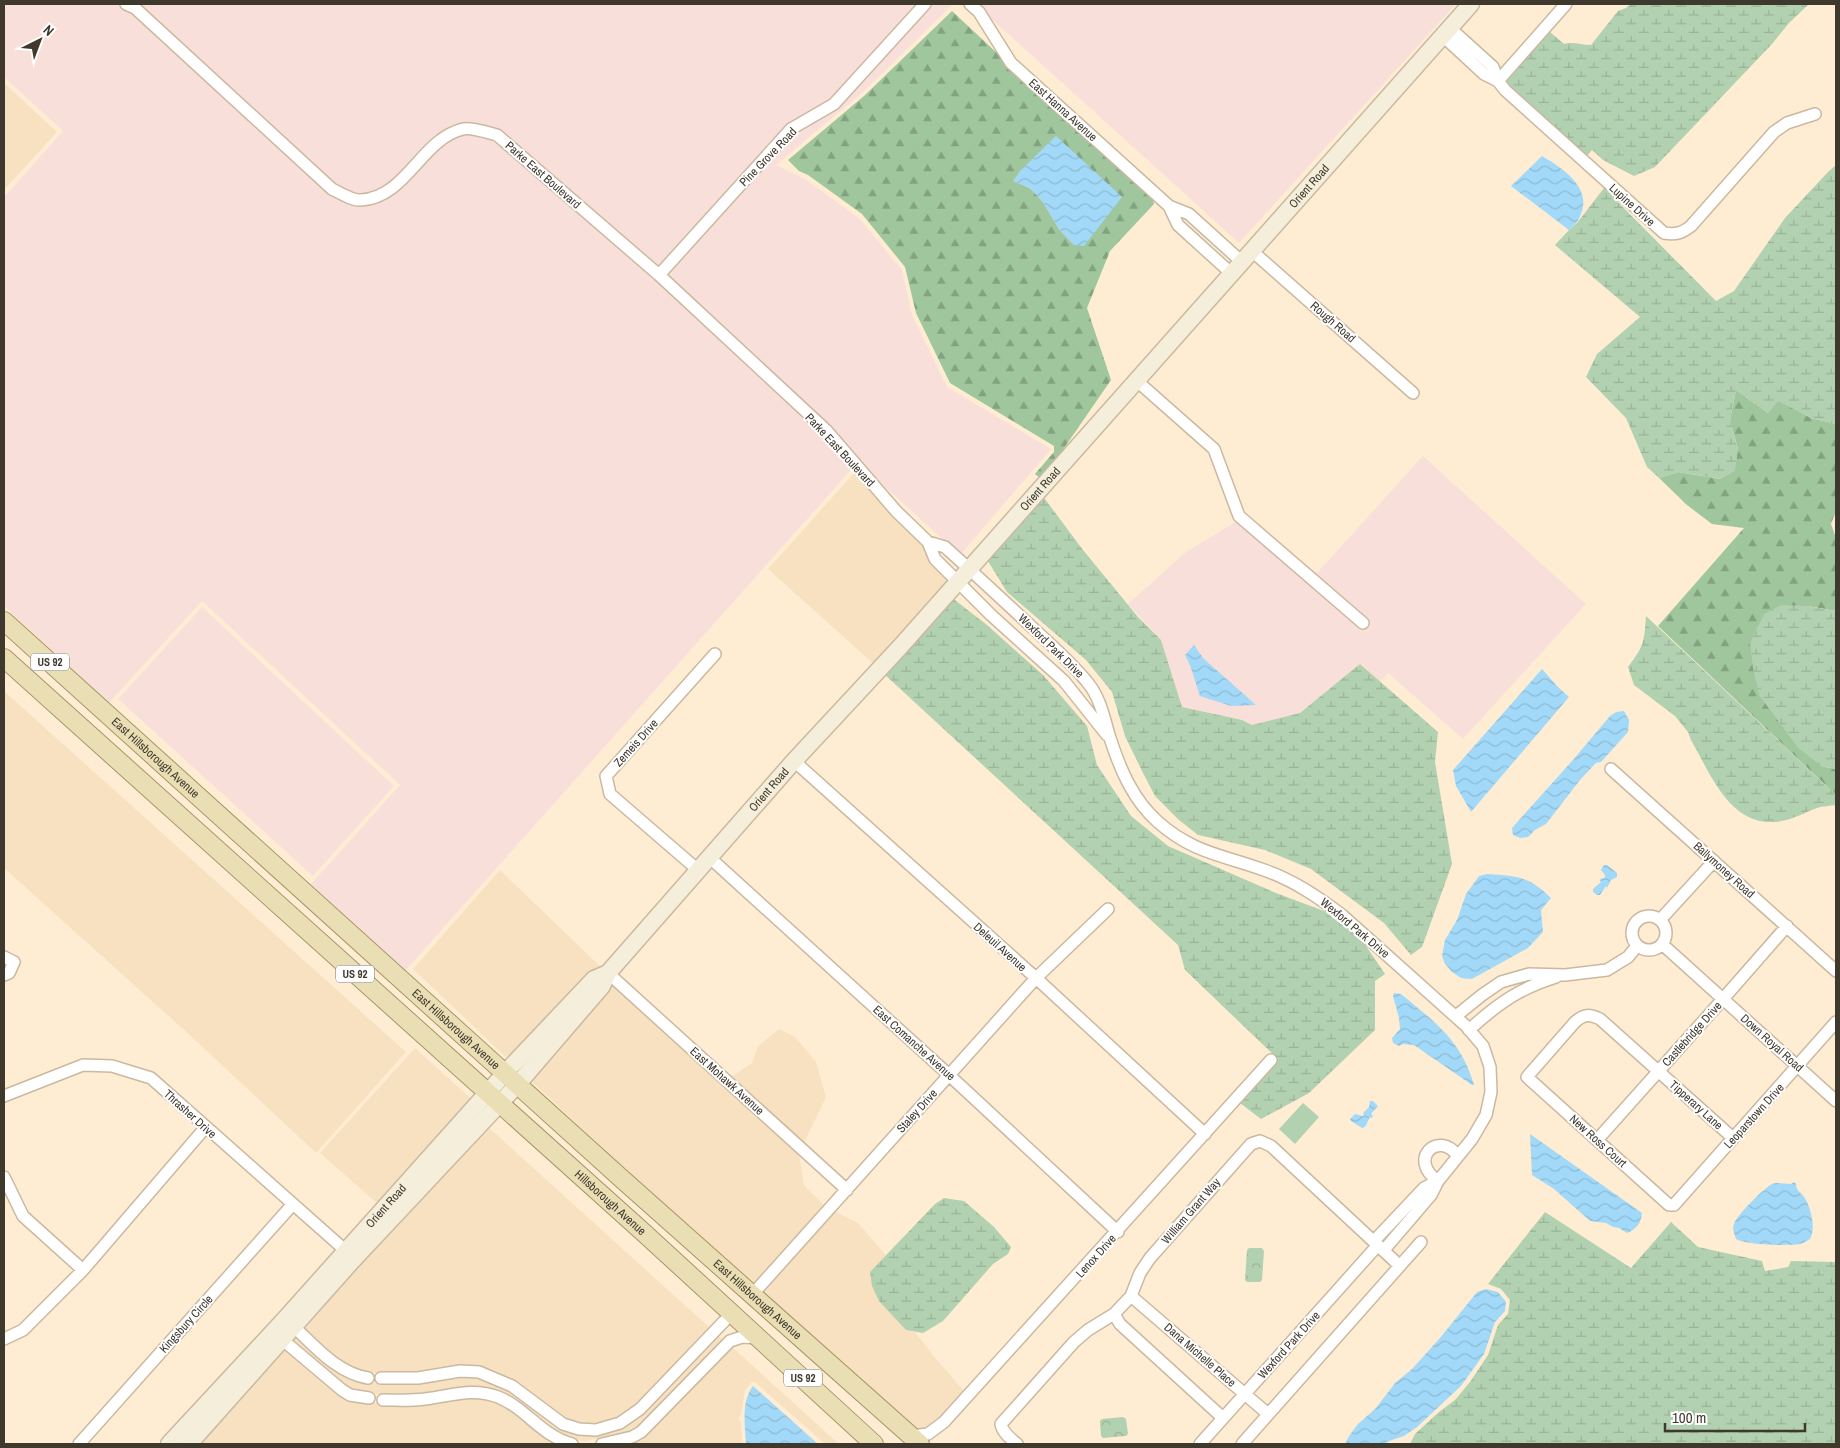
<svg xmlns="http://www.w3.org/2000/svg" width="1840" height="1448" viewBox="0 0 1840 1448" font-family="'Archivo Narrow',sans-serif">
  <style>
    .built { fill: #f7e1c0 }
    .industrial { fill: #f9dfd9; fill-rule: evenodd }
    .forest { fill: url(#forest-firs); fill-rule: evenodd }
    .wetland { fill: url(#wetland-marsh) }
    .park { fill: url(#park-crowns) }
    .pitch { fill: #b1d1b0 }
    .water { fill: url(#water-waves) }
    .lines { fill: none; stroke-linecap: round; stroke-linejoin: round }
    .street-casing { stroke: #cab9a0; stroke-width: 14 }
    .secondary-casing { stroke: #cab9a0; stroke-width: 19 }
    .primary-casing { stroke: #a59665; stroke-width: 20 }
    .street { stroke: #fff; stroke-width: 11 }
    .secondary { stroke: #f4eeda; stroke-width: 16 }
    .primary { stroke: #eadeb5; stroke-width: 18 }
    .labels { text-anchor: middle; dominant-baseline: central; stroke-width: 4; stroke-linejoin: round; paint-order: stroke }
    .shield { fill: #fff; stroke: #79746c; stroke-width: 1 }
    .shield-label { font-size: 11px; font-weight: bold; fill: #3f382d }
    .street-label { font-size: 12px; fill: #3f382d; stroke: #fff }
  </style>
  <defs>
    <pattern id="forest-firs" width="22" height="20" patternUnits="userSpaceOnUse" patternTransform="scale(1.25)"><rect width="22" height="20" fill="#9fc69d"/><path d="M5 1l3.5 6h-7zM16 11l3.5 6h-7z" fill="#83a280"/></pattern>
    <pattern id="wetland-marsh" width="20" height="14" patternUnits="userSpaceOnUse" patternTransform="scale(1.25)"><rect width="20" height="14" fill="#b1d1b0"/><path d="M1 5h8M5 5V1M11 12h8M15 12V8" fill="none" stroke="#99b498"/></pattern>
    <pattern id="park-crowns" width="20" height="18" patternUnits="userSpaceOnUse" patternTransform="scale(1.25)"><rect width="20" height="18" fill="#b1d1b0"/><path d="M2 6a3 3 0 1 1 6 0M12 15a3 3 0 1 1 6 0" fill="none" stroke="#99b498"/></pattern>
    <pattern id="water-waves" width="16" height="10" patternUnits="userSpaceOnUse" patternTransform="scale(1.25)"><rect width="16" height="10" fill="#a2d9f8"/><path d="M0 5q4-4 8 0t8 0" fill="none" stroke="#8dbbd5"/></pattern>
  </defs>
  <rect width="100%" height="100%" fill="#ffedd3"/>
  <path class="built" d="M4,83L57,132L4,190Z
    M855,472L892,514L924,542L931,563L950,583L876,666L768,569Z
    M4,691L406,1052L316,1153L194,1039L4,868Z
    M500,870L603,969L510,1061L413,969Z
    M609,982L799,1154L804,1185L825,1206L752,1288L529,1079Z
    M779,1029L795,1037L816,1062L826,1097L804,1143L731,1077L752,1063L758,1046Z
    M415,1048L475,1102L380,1206L320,1153Z
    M486,1125L710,1328L637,1405L618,1418L596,1424H581L566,1420L515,1381L481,1367L459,1366L411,1374L363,1372L352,1369L338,1360L302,1327Z
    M834,1211L858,1223L886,1255L870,1272L906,1330L915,1332L937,1360L965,1392L930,1428L918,1431L759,1294Z
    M717,1334L723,1340L639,1428L631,1432L585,1441L573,1439L555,1432L502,1393L487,1388L460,1387L426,1394L410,1395L375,1394L352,1390L290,1340L294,1335L331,1368L351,1380L370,1383L410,1384L459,1376L477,1377L502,1386L527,1403L553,1424L560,1429L587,1436L613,1431Z
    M731,1346L839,1444H825L755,1382H752L745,1390L741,1415L738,1419L741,1422L742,1444H626Z
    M283,1348L339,1394L355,1401L391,1405L460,1397L484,1398L496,1402L510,1410L537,1432L557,1444H195Z"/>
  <path class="industrial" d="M4,4H953L862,93L776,165L805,179L859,218L902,270L912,315L947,387L1051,449L960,555L858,462L405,971L310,885L400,785L202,601L109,703L4,606V197L63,131L4,77Z
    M975,4H1456L1239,243Z
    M1423,456L1586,604L1463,739L1388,673L1380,682L1361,664L1300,713L1252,725L1242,720L1182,707L1161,640L1128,604L1186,552L1237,521L1363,630L1370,622L1292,554L1317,573ZM1194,646L1203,658L1256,705L1191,668L1185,656Z
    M202,607L394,786L313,876L118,699Z"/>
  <path class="forest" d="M952,11L1153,199L1154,204L1110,251L1087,308L1111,380L1042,480L1035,474L1054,452V446L950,383L916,313L905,267L862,214L808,175L799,171L788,160L864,96ZM1021,170L1074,245L1059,229L1043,202L1030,188L1014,181Z
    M1736,390L1768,413L1778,400L1811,418L1836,424V511L1831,524L1836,538V611L1808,606L1821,766L1836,769V795L1658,626L1744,528L1712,524L1687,505L1659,478L1678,472L1721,479L1738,449L1730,420Z"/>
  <path class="wetland" d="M1631,4H1809L1789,23L1772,44L1655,167L1634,176L1603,160L1592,150L1586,157L1505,82L1550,32L1564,44C1572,41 1582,45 1591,45L1618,11L1626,8Z
    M1836,165V424L1811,418L1778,401L1768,413L1736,390L1730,420L1738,449L1735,471L1721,479L1678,472L1659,478L1647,467L1626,418L1586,377L1597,354L1640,317L1555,245L1569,230L1577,223L1604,188L1716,301L1734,291L1785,218L1828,172Z
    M1042,495L1083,550L1138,617L1161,640L1182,707L1242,720L1252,725L1300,713L1360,664L1438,732L1435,762L1452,864L1422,947L1411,955L1384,923L1311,869L1265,850L1198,835L1179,820L1155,796L1143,773L1125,736L1112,692L1086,660L1007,592L986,558Z
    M951,597L987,625L1043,675L1087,726L1097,765L1131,816L1168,846L1276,893L1324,911L1362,940L1385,974L1375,981V1030L1309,1093L1261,1119L1240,1103L1278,1059L1185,970L1178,945L883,673Z
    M1781,605L1808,606L1836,611V769L1821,766L1798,748L1759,695L1753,668L1750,643L1764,614Z
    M1646,616L1836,795V805C1830,806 1823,806 1817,808C1803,813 1789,822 1773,822C1729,824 1710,773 1691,740L1688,732L1675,716L1634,685L1628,667C1644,646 1644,643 1646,616Z
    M944,1198L964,1201L994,1227L1011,1247L1008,1254L993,1264L943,1321L923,1333L906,1330L879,1301L872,1286L870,1272L935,1204Z
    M1545,1212L1631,1268L1671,1222L1698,1247L1762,1261L1765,1271L1788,1267L1791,1261L1836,1262V1444H1410L1415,1434L1439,1412L1455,1400L1470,1382L1488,1355L1498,1325L1508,1314L1510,1300L1501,1289L1488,1284Z"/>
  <path class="park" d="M1249,1248H1262L1264,1251L1262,1280L1260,1282H1247L1245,1280L1247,1250Z
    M1123,1417L1126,1419L1128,1434L1126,1436L1103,1438L1101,1436L1100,1421L1102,1419Z"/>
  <path class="pitch" d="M1303,1103L1319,1117L1295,1144L1279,1129Z"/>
  <path class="water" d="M1056,136L1122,197L1084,246L1074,245L1059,229L1043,202L1030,188L1013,181L1021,170Z
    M1542,156C1561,167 1590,186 1582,211C1579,220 1576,224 1569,230L1511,186Z
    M1194,645L1203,658L1256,705L1231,706L1200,696L1191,668L1185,655Z
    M1542,669L1557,686L1569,697L1471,812L1456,786L1453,770Z
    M1624,711L1629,720L1628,732L1601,762L1596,763L1580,780L1546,824L1535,830L1528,837L1520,838L1513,835L1512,828L1572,761L1610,716L1616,712Z
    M1604,865H1607L1617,873V877L1611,880L1607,888L1606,886L1600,895H1597L1593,892V889L1601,882L1600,880L1602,878L1603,879L1605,877V875L1601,870Z
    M1487,874C1517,876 1529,876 1551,898L1541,910L1543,932L1528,948L1472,979L1461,978L1452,972L1445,964L1442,956L1445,940L1457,920L1466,894L1479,876Z
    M1394,993L1401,994C1436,1023 1461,1040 1474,1085H1472L1414,1045L1403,1044L1399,1046L1393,1043L1392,1038L1400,1029L1399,1018L1393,996Z
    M1370,1101H1373L1378,1106L1371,1114L1373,1116L1372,1118L1370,1117L1365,1127L1362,1128L1351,1121L1350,1119L1355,1114L1363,1116L1364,1114L1363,1113L1369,1107Z
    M1530,1134L1642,1213C1641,1223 1637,1229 1627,1233L1619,1228L1613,1227L1606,1223L1590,1221L1554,1189L1532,1175Z
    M1794,1182L1796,1184C1796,1192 1803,1193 1806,1200C1811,1210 1816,1228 1810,1239C1806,1241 1803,1244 1799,1244C1787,1246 1746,1245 1736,1239C1734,1233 1732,1229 1734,1224C1737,1215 1764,1188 1772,1184C1777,1182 1785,1184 1791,1184Z
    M1486,1289L1498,1292L1506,1302L1505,1311L1495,1322L1484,1354L1461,1386L1417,1427L1404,1436L1389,1441L1384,1444H1345L1349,1436L1358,1424L1376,1408L1395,1383L1412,1369L1440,1338L1477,1292Z
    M753,1386L818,1444H746C745,1426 741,1401 753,1386Z"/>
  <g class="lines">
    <g class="street-casing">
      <path id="street" d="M126,4L135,8L332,189C340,193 353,201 361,200C407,197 421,139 463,129C471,127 489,133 497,135L659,275L827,431L896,511L928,542L945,547C975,574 1005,602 1034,629C1052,646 1072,663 1088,683C1101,699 1104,719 1110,738C1120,769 1133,800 1158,822C1193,853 1223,855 1264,870C1293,880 1318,897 1342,915L1466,1026L1483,1046L1490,1067L1491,1092L1486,1115L1472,1139L1438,1181L1431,1195L1384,1250
        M970,4L979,12L1011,63L1169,206L1189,214L1242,262
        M1450,28L1493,67L1498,81L1505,90L1664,233C1676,235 1682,233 1691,226L1774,132L1787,123L1815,114
        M1443,36L1484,74L1498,81
        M1498,81L1566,4
        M1169,206L1178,225L1232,274
        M1252,251L1413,393
        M659,275L791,129L834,104L925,4
        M1137,381L1214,449L1239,516L1363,623
        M928,542L935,559L991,615L1064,681L1107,735
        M794,761L1036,978L1205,1134
        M1611,769L1836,971
        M709,857L949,1075L1118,1232
        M698,870L610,794L606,776L715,654
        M1632 933a17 17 0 1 1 34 0a17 17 0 1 1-34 0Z
        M1660,920L1714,861
        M1662,944L1836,1101
        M4,957L14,962L9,973L4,975
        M608,973L847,1190
        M1456,1016L1482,995L1501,982L1529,974L1565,975L1607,970L1628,957L1637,946
        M1469,1030C1497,1004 1520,988 1556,977
        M4,1096L83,1065L112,1066L151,1078L346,1251
        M1733,1138L1600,1019C1589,1014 1584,1014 1575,1022L1527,1077L1669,1205H1674L1836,1022
        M1597,1140L1723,999L1787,926
        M4,1177L23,1216L83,1270
        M1438,1181C1407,1160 1438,1129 1458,1156
        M1374,1241L1424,1188L1438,1181
        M752,1295L1036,978L1108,909
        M1131,1296L1268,1414
        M1114,1314L1120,1324L1223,1418
        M290,1323C313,1344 336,1373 368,1378
        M278,1336L342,1390L350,1395L369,1398
        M4,1339L23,1330L83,1270L205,1128
        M381,1378H418L460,1371L479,1372L512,1386L563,1424L579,1429L596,1430L620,1423L640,1409L732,1313
        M383,1400C397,1400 411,1401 425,1399C451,1396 472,1387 498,1397C526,1408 540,1435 572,1444
        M910,1436L928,1434L944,1422L1271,1060
        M79,1444L293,1204
        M602,1444L632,1437L641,1432L730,1341L742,1337L759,1338
        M1017,1444C1011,1439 1002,1432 1001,1424L1074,1342L1088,1330L1114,1314L1131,1296L1140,1273L1150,1258L1251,1144L1260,1141L1271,1146L1400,1266
        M1200,1444L1378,1245
        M1242,1444L1421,1242"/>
    </g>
    <g class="secondary-casing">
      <g id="secondary">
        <path id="s1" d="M169,1444L285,1319L505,1073L594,979L608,973"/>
        <path id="s2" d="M189,1444L352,1261L517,1085L602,986L608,973L794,761L900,647L1471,4"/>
      </g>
    </g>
    <g class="primary-casing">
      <g id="primary">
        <path id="s3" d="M4,621L622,1179L920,1444"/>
        <path id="s4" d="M4,658L643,1232L874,1444"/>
      </g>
    </g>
    <use href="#street" class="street"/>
    <use href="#secondary" class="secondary"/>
    <use href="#primary" class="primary"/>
  </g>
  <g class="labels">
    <g class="shield">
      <rect x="31" y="653.5" width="38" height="17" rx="4"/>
      <rect x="336" y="965.5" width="38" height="17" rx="4"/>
      <rect x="784" y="1369.5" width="38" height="17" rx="4"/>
    </g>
    <g class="shield-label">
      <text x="50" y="662">US 92</text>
      <text x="355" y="974">US 92</text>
      <text x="803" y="1378">US 92</text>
    </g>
    <g class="street-label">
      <text transform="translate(1063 110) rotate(42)">East Hanna Avenue</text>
      <text transform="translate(768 157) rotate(-46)">Pine Grove Road</text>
      <text transform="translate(543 175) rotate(41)">Parke East Boulevard</text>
      <text stroke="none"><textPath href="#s2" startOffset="1685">Orient Road</textPath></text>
      <text transform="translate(1632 205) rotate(42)">Lupine Drive</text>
      <text transform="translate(1333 322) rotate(41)">Rough Road</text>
      <text transform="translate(840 450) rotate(47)">Parke East Boulevard</text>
      <text stroke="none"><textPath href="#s2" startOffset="1280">Orient Road</textPath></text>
      <text transform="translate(1051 646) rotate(44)">Wexford Park Drive</text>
      <text transform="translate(636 743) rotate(-48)">Zemeis Drive</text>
      <text stroke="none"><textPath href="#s3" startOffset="204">East Hillsborough Avenue</textPath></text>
      <text stroke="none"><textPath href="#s2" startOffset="875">Orient Road</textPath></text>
      <text transform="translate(1724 870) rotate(42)">Ballymoney Road</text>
      <text transform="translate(1355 928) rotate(40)">Wexford Park Drive</text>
      <text transform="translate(1000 947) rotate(42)">Deleuil Avenue</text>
      <text stroke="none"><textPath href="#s3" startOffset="609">East Hillsborough Avenue</textPath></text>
      <text transform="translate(1692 1034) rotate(-48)">Castlebridge Drive</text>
      <text transform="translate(914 1043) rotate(42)">East Comanche Avenue</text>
      <text transform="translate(1772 1043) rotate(42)">Down Royal Road</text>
      <text transform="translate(727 1081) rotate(42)">East Mohawk Avenue</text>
      <text transform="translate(1696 1105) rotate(42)">Tipperary Lane</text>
      <text transform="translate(917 1111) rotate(-48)">Staley Drive</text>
      <text transform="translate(190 1114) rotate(42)">Thrasher Drive</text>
      <text transform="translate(1754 1116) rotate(-48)">Leoparstown Drive</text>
      <text transform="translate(1598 1141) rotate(42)">New Ross Court</text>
      <text stroke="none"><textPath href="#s4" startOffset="815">Hillsborough Avenue</textPath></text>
      <text stroke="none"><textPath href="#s1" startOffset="322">Orient Road</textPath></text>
      <text transform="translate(1191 1211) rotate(-49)">William Grant Way</text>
      <text transform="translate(1096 1256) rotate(-48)">Lenox Drive</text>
      <text stroke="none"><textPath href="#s3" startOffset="1014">East Hillsborough Avenue</textPath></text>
      <text transform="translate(186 1324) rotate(-48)">Kingsbury Circle</text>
      <text transform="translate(1289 1345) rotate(-48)">Wexford Park Drive</text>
      <text transform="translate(1200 1355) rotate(41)">Dana Michelle Place</text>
    </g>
  </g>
  <rect width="1840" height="1448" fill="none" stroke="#3f382d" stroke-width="10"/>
  <g transform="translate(40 40) rotate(42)" stroke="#ffffff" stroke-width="4" paint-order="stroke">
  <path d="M0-4L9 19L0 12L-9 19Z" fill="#3f382d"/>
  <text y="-8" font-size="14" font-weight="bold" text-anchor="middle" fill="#3f382d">N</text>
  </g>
  <path d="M1665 1423v8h140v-8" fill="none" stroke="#3f382d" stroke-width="2.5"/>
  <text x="1672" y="1423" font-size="15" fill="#3f382d" stroke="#ffffff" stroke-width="4" paint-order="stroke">100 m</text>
</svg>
